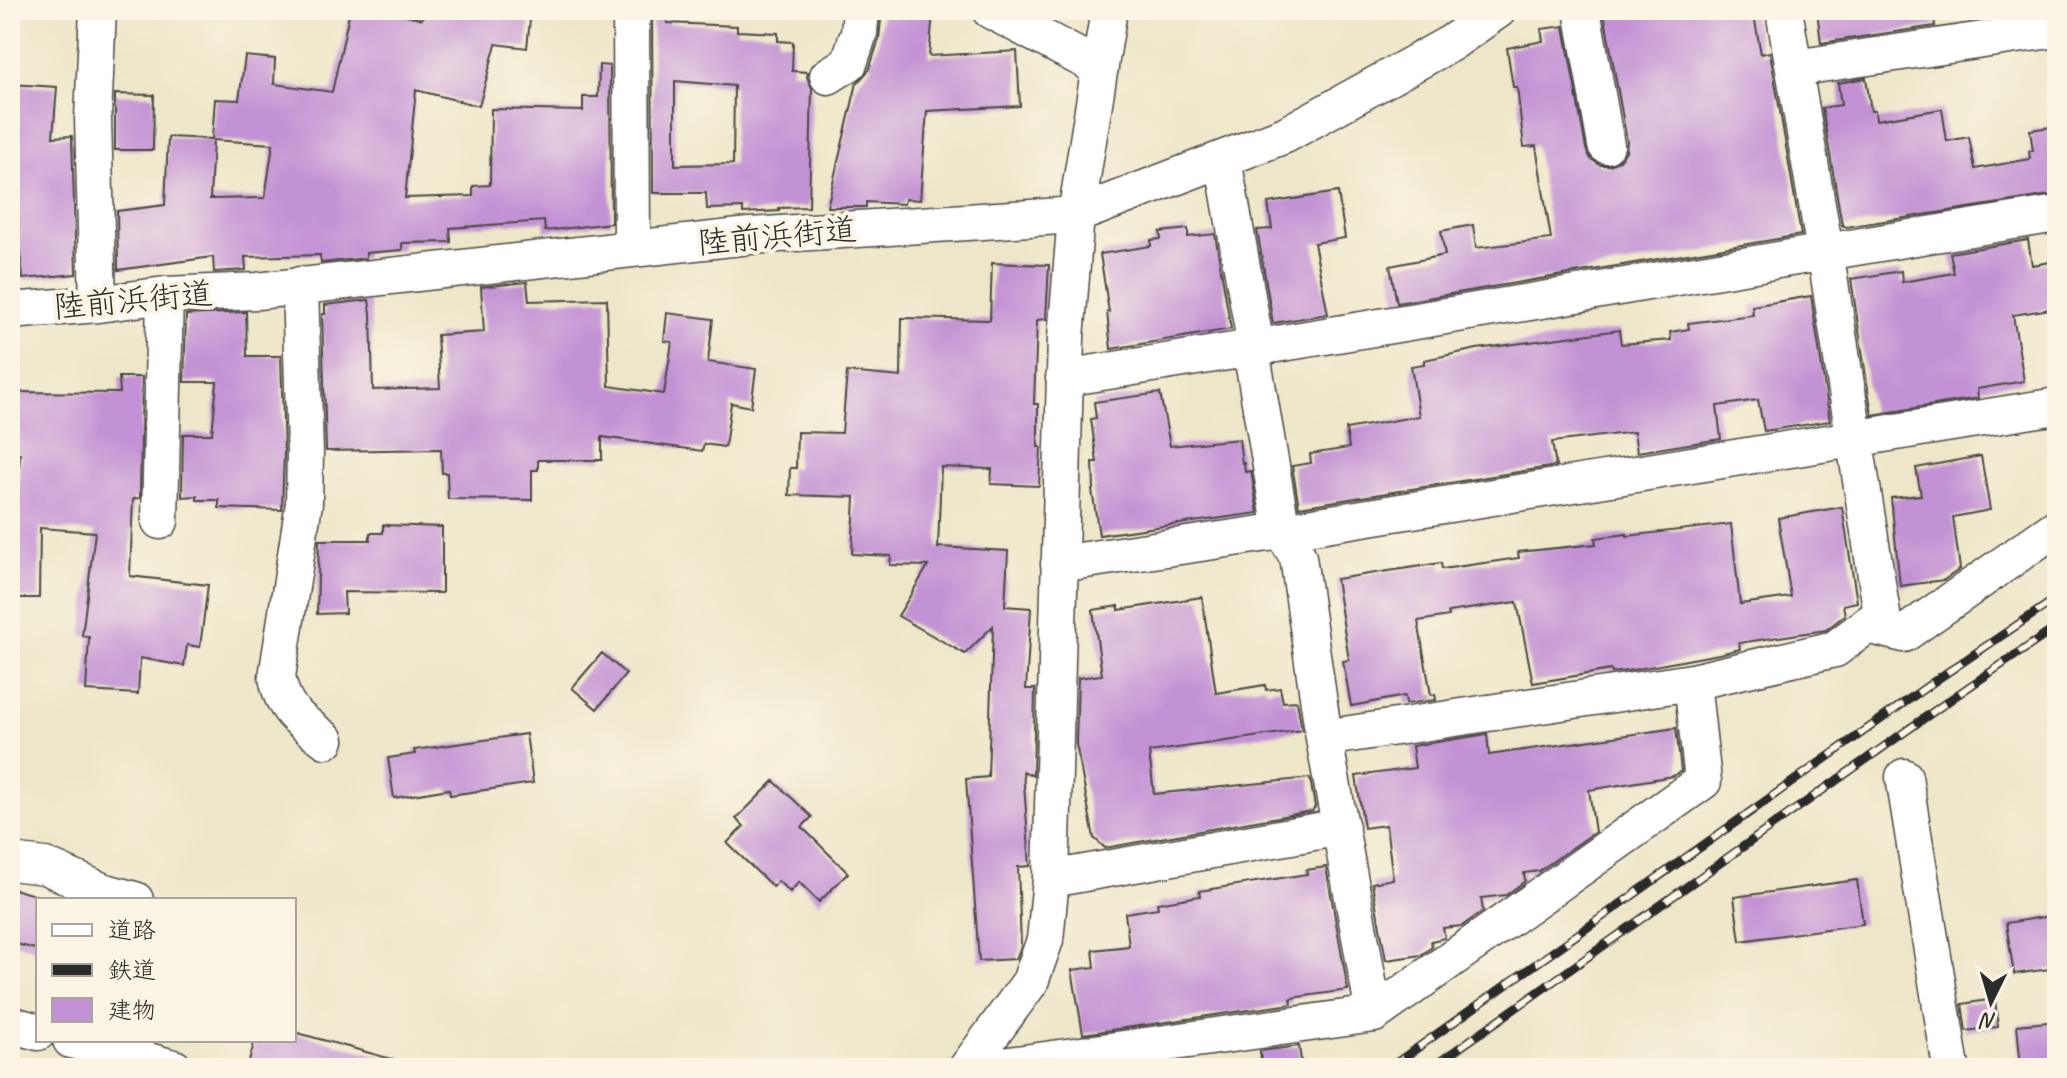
<svg xmlns="http://www.w3.org/2000/svg" width="2067" height="1078" viewBox="0 0 2067 1078" font-family="Caveat,'Klee One',sans-serif">
  <style>
    .building { fill: #c392d4; fill-rule: evenodd }
    .lines { fill: none; stroke-linecap: round; stroke-linejoin: round }
    .minor-casing { stroke: #484743; stroke-width: 39 }
    .minor { stroke: #fff; stroke-width: 36 }
    .rail-casing { stroke: #2b2b2b; stroke-width: 9 }
    .rail { stroke: #fcf5e5; stroke-width: 6; stroke-dasharray: 18; stroke-linecap: butt }
    .labels { text-anchor: middle; dominant-baseline: central; stroke-width: 8; stroke-linejoin: round; paint-order: stroke }
    .street-label { font-size: 32px; fill: #2b2b2b; stroke: #fcf5e5 }
  </style>
  <rect width="100%" height="100%" fill="#fcf5e5"/>
  <filter id="ink" filterUnits="userSpaceOnUse"><feTurbulence type="fractalNoise" baseFrequency=".0125" numOctaves="2"/><feDisplacementMap in="SourceGraphic" scale="16" xChannelSelector="R" yChannelSelector="G"/><feConvolveMatrix kernelMatrix="1 2 1 2 8 2 1 2 1" color-interpolation-filters="sRGB"/></filter>
  <filter id="wash" filterUnits="userSpaceOnUse"><feTurbulence type="fractalNoise" baseFrequency=".006" numOctaves="4" result="noise"/><feDisplacementMap in="SourceGraphic" scale="32" xChannelSelector="R" yChannelSelector="G"/><feGaussianBlur stdDeviation="1.8" result="paint"/><feColorMatrix in="noise" values="0 0 0 0 0 0 0 0 0 0 0 0 0 0 0 0 0 1.4 0 .05"/><feComposite in="paint" operator="in"/></filter>
  <g filter="url(#wash)">
    <rect width="100%" height="100%" fill="#ede6c8"/>
    <g id="blocks">
      <path class="building" d="M350,10H385L422,19L424,10H531L527,48L496,44L479,106L416,90L405,198L473,196V186L490,185L491,109L583,111V97H598L599,65L610,66L611,223L545,231L544,221L450,228L451,242L402,243V250L366,253V258L321,263L320,255L245,257L246,270L214,272L213,257L118,270L117,211L165,205L168,137L212,139L215,99L239,100L245,56L275,59L274,84L332,92ZM213,140L273,144L265,198L210,199Z
        M882,10L933,12L929,56L1017,51L1020,106L927,111L920,200L905,199L904,204L866,202V207H827L857,83L869,70L879,39Z
        M1625,10H1753L1761,54L1770,52L1801,235L1397,303L1390,266L1445,255L1441,231L1473,225L1476,248L1551,239L1536,146L1524,147L1517,87H1513L1507,48L1543,41L1541,29L1564,26L1586,149L1591,159L1600,165H1610L1620,160L1626,151L1627,141L1604,13Z
        M1817,10H1933L1935,26L1821,43Z
        M652,14L668,15L667,23L737,26V31L778,33V41L793,42L792,71L808,72L807,77L812,88L809,207L779,208V211L743,213V208L707,209L706,193H653ZM675,81L734,86L733,164L675,165Z
        M1866,78L1871,111H1875L1876,120L1942,109L1947,141L1969,137L1975,169L2030,159L2029,151H2033L2030,130L2057,126V194L1846,227L1842,225L1822,108L1841,105L1838,83Z
        M10,84L57,87L53,137L72,136L76,274L23,279L17,202H10Z
        M115,94L154,95L153,150H115Z
        M1338,192L1345,238L1314,243L1328,314L1273,323L1257,230L1272,229L1268,203Z
        M1188,229V237L1215,234L1231,329L1111,349L1107,312H1109L1100,254L1151,246V240L1161,239L1160,232Z
        M2028,240L2032,265L2057,261V308L2013,315L2024,381L1977,389L1978,398L1872,415L1851,279L1901,271L1902,282L1954,273L1950,253Z
        M992,263L1049,265L1046,319L1037,320L1034,404H1038V447H1041L1039,486L991,484L992,469L941,467L938,549L939,547L1008,551L1005,606L1031,608L1026,689H1035L1033,776L1023,771L1030,866L1018,867L1021,946L1016,959L979,961L966,779L988,777L993,626L965,654L898,616L928,566L890,565L891,556L852,554L855,497L789,495L790,468H796L797,432L842,433L847,372L901,377L902,318L990,320Z
        M527,282L529,301L607,299L609,386L664,394L672,342L664,341L667,313L713,319L708,362L756,369L751,407L731,403L725,447L704,444L702,451L602,437V460H538V470H532V500L448,499L447,473H442L441,449L326,451L322,314H325V305L369,300L371,313L373,390L440,388L437,335L484,332L481,287Z
        M1811,296L1830,421L1764,431L1758,400L1717,406L1721,439L1637,452L1634,432L1552,442L1556,466L1299,507L1292,466L1311,463L1310,454L1349,448L1346,429L1419,416L1411,366L1424,364V360L1477,349L1619,330L1621,344L1671,340L1670,332L1689,329L1688,323L1753,315L1752,306Z
        M246,312L247,356H281L284,454L282,510L219,508V500H197V496L182,497L183,434H212L217,382H184L186,315Z
        M119,377H142L140,498L133,499L130,576L208,585L200,647L187,645L184,666L140,658L138,694L86,691L89,637L82,636L95,532L40,528L39,598H10V525H16L20,453H10V392L120,393Z
        M1160,393L1170,446L1239,439L1242,463H1244L1245,472L1251,471L1258,513L1099,535L1092,490L1094,489L1093,462H1097L1091,419L1096,418L1094,402Z
        M1981,456L1990,510L1953,517L1960,569L1944,580L1900,586L1891,498L1921,495L1916,468Z
        M1842,507L1857,602L1843,605L1845,615L1826,630L1739,643L1740,649L1719,654L1633,670L1612,673L1611,670L1533,683L1517,602L1448,612L1449,616L1418,621L1431,695L1435,694L1436,700L1406,704L1405,696L1351,706L1343,661L1349,660L1336,579L1441,563L1442,569L1519,558L1518,552L1596,544L1595,538L1627,534V536L1731,524L1740,604L1791,597L1778,518Z
        M383,525L442,527V593L344,592L345,613L317,614L319,540H370V533H383Z
        M1202,597L1216,693L1265,685L1266,690L1280,688L1283,702L1297,701L1302,730L1149,752L1154,794L1310,778L1315,807L1312,811L1105,848L1094,838L1076,744L1078,678L1102,675L1093,610L1119,606V610Z
        M602,653L626,674L597,709L572,688Z
        M1676,728L1681,771L1673,776L1589,790L1595,832L1539,871L1524,873L1525,881L1506,895L1481,898L1483,911L1462,926L1443,928L1445,938L1431,941L1432,947L1421,955L1386,960L1372,883L1393,879L1386,825L1364,828L1356,776L1415,768L1412,746L1487,734L1489,755Z
        M526,734L533,783L450,795L449,789L394,798L388,758L415,754L414,750Z
        M774,781L812,817L802,827L848,873L819,902L799,882L790,892L778,881L773,887L727,843L744,826L736,819Z
        M1326,867L1348,990L1291,998L1292,1004L1083,1034L1072,970L1095,967L1093,950L1129,946L1125,913L1158,908L1157,903L1200,896L1199,891L1307,874L1306,870Z
        M1857,880L1863,924L1740,941L1734,897Z
        M10,888L38,896V950L10,942Z
        M2057,915V968L2014,974L2006,923Z
        M1995,999L1998,1027L1966,1031L1962,1004Z
        M2057,1021V1068H2021L2017,1025Z
        M294,1032L395,1060L394,1068H247L255,1040H294Z
        M1299,1046L1302,1068H1262L1260,1051Z"/>
    </g>
  </g>
  <g filter="url(#ink)">
    <use href="#blocks" fill-opacity="0" stroke="#484743" stroke-width="2"/>
    <g class="lines">
      <g class="minor-casing">
        <path id="minor" d="M631,10L632,249
          M990,10L1100,68
          M1582,10L1606,145
          M1794,68L2057,29
          M828,76L849,63L859,33L861,10
          M1223,159L1253,330L1251,349L1282,531L1298,557L1324,738L1374,1014
          M300,285L305,454L304,503L277,677C283,711 300,720 326,740
          M98,304L93,118L98,10
          M10,311L98,304L165,295L257,291L749,236L1076,215L1285,135L1451,43L1498,10
          M1064,378C1396,327 1726,267 2057,214
          M160,521L165,295
          M1059,564L1282,531L2057,406
          M1867,625L1904,634L2057,527
          M1324,738L1692,682L1835,649L1882,614L1825,251L1784,10
          M1904,777L1951,1068
          M10,862L45,866L102,891L135,900
          M1051,879L1341,827
          M10,1024L38,1032
          M71,1040L174,1068
          M967,1068L1030,982L1045,940L1051,879L1066,338L1076,215L1109,10
          M988,1068L1374,1014L1703,781L1692,682"/>
      </g>
      <use href="#minor" class="minor"/>
      <g class="rail-casing">
        <path id="rail" d="M1389,1068L1939,678L2057,598
          M1431,1068L1954,697L2057,627"/>
      </g>
      <use href="#rail" class="rail"/>
    </g>
  </g>
  <g class="labels">
    <g class="street-label">
      <text transform="translate(777 236) rotate(-5)">陸前浜街道</text>
      <text transform="translate(133 300) rotate(-5)">陸前浜街道</text>
    </g>
  </g>
  <rect width="2067" height="1078" fill="none" stroke="#fcf5e5" stroke-width="40"/>
  <rect x="36" y="898" width="260" height="144" fill="#fcf5e5" stroke="#a8a49b" stroke-width="2"/>
  <rect x="52" y="924" width="40" height="12" fill="#ffffff" stroke="#a8a49b" stroke-width="2"/>
  <text x="108" y="938" font-size="24" fill="#2b2b2b">道路</text>
  <rect x="52" y="964" width="40" height="12" fill="#2b2b2b" stroke="#a8a49b" stroke-width="2"/>
  <text x="108" y="978" font-size="24" fill="#2b2b2b">鉄道</text>
  <rect x="52" y="998" width="40" height="24" fill="#c392d4" stroke="#a8a49b" stroke-width="2"/>
  <text x="108" y="1018" font-size="24" fill="#2b2b2b">建物</text>
  <g transform="translate(1991 1002) rotate(185)" stroke="#fcf5e5" stroke-width="6" paint-order="stroke">
  <path d="M0-6L14 30L0 20L-14 30Z" fill="#2b2b2b"/>
  <text y="-12" font-size="22" font-weight="bold" text-anchor="middle" fill="#2b2b2b">N</text>
  </g>
</svg>
